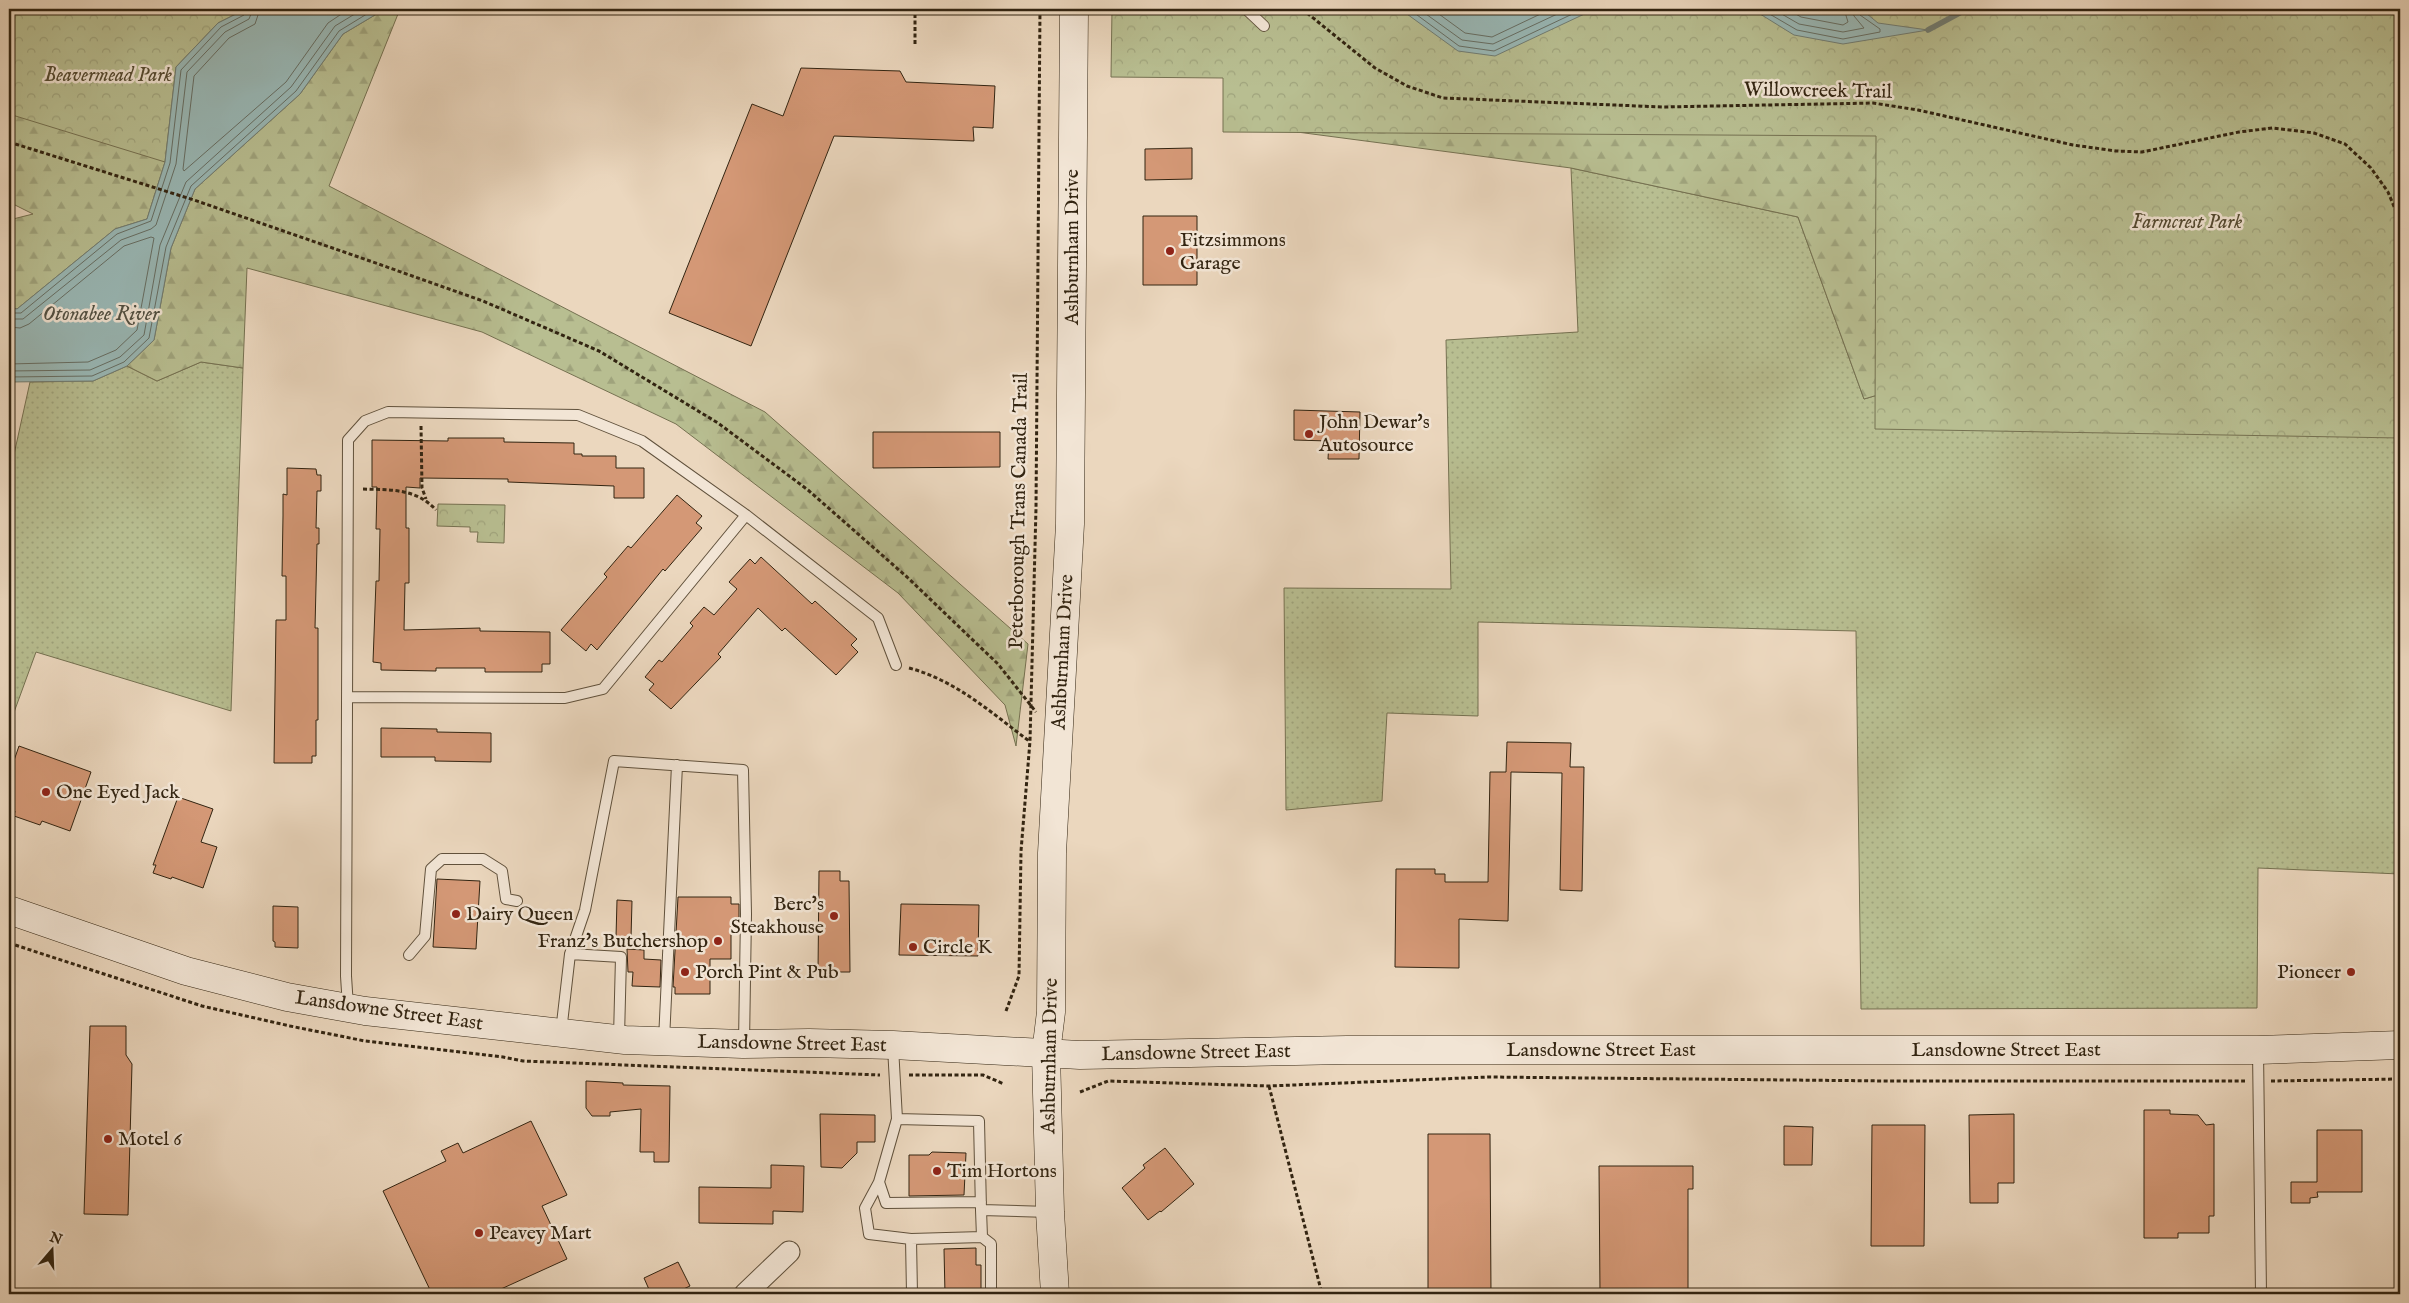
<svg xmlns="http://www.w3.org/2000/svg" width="2409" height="1303" viewBox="0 0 2409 1303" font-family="'IM FELL English',serif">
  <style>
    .grass { fill: url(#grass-dots); stroke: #757151 }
    .forest { fill: url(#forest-firs); stroke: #757151 }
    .park { fill: url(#park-crowns); stroke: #757151 }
    .water { fill: #99b8b6; stroke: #707d74 }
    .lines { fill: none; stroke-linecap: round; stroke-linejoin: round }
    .shore { stroke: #666e64; stroke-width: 1 }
    .stream { stroke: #707d74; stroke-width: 5.5 }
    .building { fill: #d49876; stroke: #322411 }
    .service-casing { stroke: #60513c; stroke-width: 12 }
    .minor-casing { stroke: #60513c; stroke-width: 23 }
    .secondary-casing { stroke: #322411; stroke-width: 29 }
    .path { stroke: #322411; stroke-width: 3; stroke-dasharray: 4 2.5; stroke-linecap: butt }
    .service { stroke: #f2e5d5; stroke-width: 10 }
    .minor { stroke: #f2e5d5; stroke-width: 21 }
    .secondary { stroke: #f2e5d5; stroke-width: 28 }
    .poi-dot { fill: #8f2418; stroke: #f2e5d5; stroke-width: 2 }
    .labels { text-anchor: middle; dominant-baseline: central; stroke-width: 5; stroke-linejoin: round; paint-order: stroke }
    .park-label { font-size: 20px; font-style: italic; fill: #544a31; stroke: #f2e5d5 }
    .street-label { font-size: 20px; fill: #322411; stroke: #f2e5d5 }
    .poi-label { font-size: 20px; fill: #322411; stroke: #f2e5d5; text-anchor: start }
    .water-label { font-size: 21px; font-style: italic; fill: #515043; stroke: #f2e5d5 }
  </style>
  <defs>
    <pattern id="grass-dots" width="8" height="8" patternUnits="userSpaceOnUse" patternTransform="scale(1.25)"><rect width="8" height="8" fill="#b8be91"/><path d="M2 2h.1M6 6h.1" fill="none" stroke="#9fa37c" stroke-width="1.8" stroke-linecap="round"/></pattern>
    <pattern id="forest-firs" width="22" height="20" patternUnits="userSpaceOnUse" patternTransform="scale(1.25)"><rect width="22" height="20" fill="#b8be91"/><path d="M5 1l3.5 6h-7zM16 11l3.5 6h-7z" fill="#9fa37c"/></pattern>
    <pattern id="park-crowns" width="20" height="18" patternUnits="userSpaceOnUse" patternTransform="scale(1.25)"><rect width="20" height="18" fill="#b8be91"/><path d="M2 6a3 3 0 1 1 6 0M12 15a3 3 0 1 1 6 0" fill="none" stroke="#9fa37c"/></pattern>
  </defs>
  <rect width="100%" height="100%" fill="#ebd7be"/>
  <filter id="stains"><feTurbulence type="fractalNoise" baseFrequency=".004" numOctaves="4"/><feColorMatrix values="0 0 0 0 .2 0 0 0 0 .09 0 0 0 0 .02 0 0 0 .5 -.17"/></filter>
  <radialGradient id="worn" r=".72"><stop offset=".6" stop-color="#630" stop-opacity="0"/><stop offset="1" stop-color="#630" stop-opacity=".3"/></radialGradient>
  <path class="grass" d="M1571,168L1798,217L1864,399L1888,392L2400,404V874L2258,868L2257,1008L1861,1009L1856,631L1478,622V716L1387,713L1382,801L1286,810L1284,588L1451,589L1446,340L1578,332Z
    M201,362L243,368L231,711L36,652L9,726V477L30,382L93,381L127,366L157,381Z"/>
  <path class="forest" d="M9,9H246L218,23L165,162L147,219L115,229L17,309L9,307V220L33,214L9,202Z
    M385,9H400L329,186L765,412L1028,644L1016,746L1005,705L898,593L676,424L482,332L247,268L243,368L201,362L157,381L127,366L154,340L171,248L195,189L300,94L343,34Z
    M2400,9L1888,392L1864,399L1798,217L1571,168L1297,132Z"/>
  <path class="park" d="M9,9H246L218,23L176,67L165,162L9,114Z
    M1112,9H2400V438L1875,429L1876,136L1223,132V78L1111,77Z
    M438,504L505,505L504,543L477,542L478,532H470V527L437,526Z"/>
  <path class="water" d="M246,9H385L343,34L300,94L195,189L171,248L154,340L127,366L93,381L9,382V307L17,309L115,229L147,219L165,162L176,67L218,23Z
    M1400,9H1595L1495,56L1458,51Z
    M1752,9H1861L1878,23L1928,30L1843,44L1794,35Z"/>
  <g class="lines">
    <path class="shore" d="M260,9L255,24L229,38L194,76L183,169L184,171L286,82L328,23L349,9
      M1409,9L1459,46L1494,51L1583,9
      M1419,9L1462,40L1493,44L1568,9
      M1432,9L1465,33L1492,37L1551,9
      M1761,9L1797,30L1843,39L1880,32V29L1860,15L1858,9
      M1773,9L1799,24L1843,32L1864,28L1854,16L1852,9
      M1787,9L1801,17L1843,25L1848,22L1844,9
      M9,313H21L117,234L151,221L170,163L181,70L221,27L244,15L247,9
      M9,319H23L121,240L151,229L156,225L176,164L187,72L225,32L249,19L253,9
      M9,327L20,328L29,324L124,246L151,237L154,238L137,330L116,350L88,362L9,364
      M9,371L90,370L120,357L144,335L160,245L186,182L291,87L335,26L363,9
      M9,377L92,376L124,362L149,338L166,247L191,186L296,91L339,31L375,9"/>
    <path class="stream" d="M1928,30L1967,9"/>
  </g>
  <path class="building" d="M801,68L900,71L906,82L995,86L993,128L973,127L974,141L834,136L751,346L669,313L752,104L783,116Z
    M1192,148V179L1145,180V149Z
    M1143,216H1197V285H1143Z
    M1294,410L1360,412L1359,459H1328L1329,441L1294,440Z
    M873,432H1000V467L873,468Z
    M448,438H504V442L574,443V454H582V456H616V468H644V498H614V486L508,482V479L420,478V488L406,487V528H409V583H405L404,630L480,628V631L550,632V664H542V672H485V668H436V671L381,670V663L373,662L376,581H379L380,529H376L377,487H372V440L448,441Z
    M287,468L316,469L317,475H321V491H317L316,528H319V544H317L315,628H318V720H316V756H312V763H274L276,620H286V576H282L283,516V494L287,495Z
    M677,495L702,516L696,523L702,528L665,571L663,569L597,650L591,644L586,651L561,630L607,577L604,574L628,546L631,548Z
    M761,557L812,604L815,601L857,639L851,645L858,652L836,675L785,628L782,631L758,608L718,654L721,657L671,709L649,690L654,684L645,677L659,660L662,662L693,626L690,623L704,607L714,615L737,589L729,582L750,559L755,564Z
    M381,728L437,729V732L491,733V762L435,761V757H381Z
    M1507,742L1571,743L1570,767H1584L1582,891L1560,890L1562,773L1511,772L1508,921L1459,919V968L1395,967L1396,869H1435V874H1445V882H1488L1490,772H1506Z
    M19,746L91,772L70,831L42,821L40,825L14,816L15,811L9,809V775Z
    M178,797L213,809L201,842L217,847L203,888L172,877L171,879L153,873L156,865H153Z
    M819,871H840V881H849L850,972H818Z
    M437,879L480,881L476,949L433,947Z
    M678,897H731V904H739V922H731V959H710V994H675V987H673Z
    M617,900L632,901L631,938L616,937Z
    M901,904L979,905L978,956L899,955Z
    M273,906L298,907V948L275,947V942L273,941Z
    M627,949L644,950V959L661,960L660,987L632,986L633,972H628Z
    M90,1026H126V1055L132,1064L128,1215L84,1214Z
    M586,1081L623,1083V1085L670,1086L669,1162H654V1152H640L641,1109L610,1112V1116H592L586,1108Z
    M2144,1110H2170V1114L2198,1115L2206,1125L2214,1124V1216H2209V1233H2178V1238H2144Z
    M820,1114L875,1115V1142H857V1153L842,1168L821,1167Z
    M2014,1114V1183H1998V1203H1970L1969,1115Z
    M531,1121L567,1195L542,1206L567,1259L490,1294H432L383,1191L446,1161L441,1151L458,1143L463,1153Z
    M1872,1125H1925L1924,1246H1871Z
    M1784,1126L1813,1127L1812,1165H1784Z
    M2317,1130H2362V1192H2317L2318,1197L2310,1198V1203H2291V1182H2317Z
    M1428,1134H1490L1491,1294H1428Z
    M1165,1148L1194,1184L1161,1212L1160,1211L1148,1220L1122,1188L1145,1168L1143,1165Z
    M932,1152L966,1153L964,1195L909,1196V1155H929Z
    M771,1165L804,1166L803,1212L773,1211V1224L699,1223V1187L771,1188Z
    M1599,1166H1693V1189H1688V1294H1600Z
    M976,1248V1265H981V1294H945L944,1249Z
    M678,1262L690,1286L673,1294H651L644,1278Z"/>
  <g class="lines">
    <g class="service-casing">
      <path id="service" d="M1246,9L1264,26
        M348,697L565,698L603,689L746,515
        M570,954L621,957L619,1037
        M409,955L425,936L431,869L442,859H483L502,871L506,899L517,901
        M348,1007L346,976L348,440L365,421L388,412L578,415L642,441L746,515L878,618L896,665
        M561,1032L570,954L585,910L614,761L743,770L746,914L744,1043
        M664,1040L677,765
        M893,1047L897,1119L979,1121L981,1210
        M2258,1050L2261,1294
        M897,1119L879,1182L865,1208L869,1234L911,1239
        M879,1182L886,1203L981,1202
        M982,1237L991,1244V1294
        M912,1294L911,1239L982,1237L981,1210L1049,1212"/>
    </g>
    <g class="minor-casing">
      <path id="minor" d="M745,1294L789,1252"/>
    </g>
    <g class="secondary-casing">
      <path id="secondary" d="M9,910L186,971L287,997L365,1011L625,1040L743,1044L809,1043L893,1045L1080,1055L1347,1050H2258L2400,1045
        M1055,1294L1050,1212L1046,1053L1051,1012L1052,853L1070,524L1074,9"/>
    </g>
    <path class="path" d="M1302,9L1375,68L1407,86L1443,98L1663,107L1873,103L1918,110L2073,145L2116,151L2142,152L2239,132L2273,128L2314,133L2345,144L2371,168L2388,192L2400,221
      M915,44V9
      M9,142L194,200L370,261L483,301L599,351L718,423L808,490L907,577L998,664L1036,712
      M421,426L422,488L426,499
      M363,489C390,490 416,488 436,510
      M909,668C955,680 992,713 1029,741
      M9,943L202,1006L290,1026L365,1041L503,1057L523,1061L880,1075
      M1006,1011L1019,976L1021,851L1030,741L1036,508L1040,9
      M909,1075H983L1004,1084
      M2271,1081L2400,1079
      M1269,1086L1322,1294
      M1080,1092L1108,1081L1269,1086L1488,1077L1889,1081H2245"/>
    <use href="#service" class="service"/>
    <use href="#minor" class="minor"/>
    <use href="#secondary" class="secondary"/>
  </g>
  <g class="poi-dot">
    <circle cx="1170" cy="251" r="5"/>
    <circle cx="1309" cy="434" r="5"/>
    <circle cx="46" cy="792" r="5"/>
    <circle cx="456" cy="914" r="5"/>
    <circle cx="834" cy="916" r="5"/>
    <circle cx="718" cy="941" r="5"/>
    <circle cx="913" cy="947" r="5"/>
    <circle cx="685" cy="972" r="5"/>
    <circle cx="2351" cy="972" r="5"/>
    <circle cx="108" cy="1139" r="5"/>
    <circle cx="937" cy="1171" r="5"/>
    <circle cx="479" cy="1233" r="5"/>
  </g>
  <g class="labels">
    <g class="park-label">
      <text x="108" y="75">Beavermead Park</text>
      <text x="2187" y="222">Farmcrest Park</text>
    </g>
    <g class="street-label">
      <text transform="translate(1818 91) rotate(1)">Willowcreek Trail</text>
      <text transform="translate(1072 247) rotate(-90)">Ashburnham Drive</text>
      <text transform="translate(1019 511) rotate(-89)">Peterborough Trans Canada Trail</text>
      <text transform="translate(1063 652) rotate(-87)">Ashburnham Drive</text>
      <text transform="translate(389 1011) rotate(8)">Lansdowne Street East</text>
      <text transform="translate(792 1044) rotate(1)">Lansdowne Street East</text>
      <text x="1601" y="1050">Lansdowne Street East</text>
      <text x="2006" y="1050">Lansdowne Street East</text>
      <text transform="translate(1196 1053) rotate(-1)">Lansdowne Street East</text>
      <text transform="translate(1050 1056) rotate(-89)">Ashburnham Drive</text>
    </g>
    <g class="poi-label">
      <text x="1180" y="240">Fitzsimmons<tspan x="1180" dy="23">Garage</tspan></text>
      <text x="1319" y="422">John Dewar's<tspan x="1319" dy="23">Autosource</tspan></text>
      <text x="56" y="792">One Eyed Jack</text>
      <text x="824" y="904" text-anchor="end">Berc's<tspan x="824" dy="23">Steakhouse</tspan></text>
      <text x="466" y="914">Dairy Queen</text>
      <text x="708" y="941" text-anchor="end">Franz's Butchershop</text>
      <text x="923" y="947">Circle K</text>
      <text x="695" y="972">Porch Pint &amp; Pub</text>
      <text x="2341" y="972" text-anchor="end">Pioneer</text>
      <text x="118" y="1139">Motel 6</text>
      <text x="947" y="1171">Tim Hortons</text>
      <text x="489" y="1233">Peavey Mart</text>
    </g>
    <g class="water-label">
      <text x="101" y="314">Otonabee River</text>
    </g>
  </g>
  <rect width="2409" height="1303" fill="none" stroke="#ebd7be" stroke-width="30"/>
  <rect x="10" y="10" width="2389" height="1283" fill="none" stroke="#322411" stroke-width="2.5"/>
  <rect x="15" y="15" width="2379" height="1273" fill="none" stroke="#322411"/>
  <g transform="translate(52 1250) rotate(19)" stroke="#f2e5d5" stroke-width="4" paint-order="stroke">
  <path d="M0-4L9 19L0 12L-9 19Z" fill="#322411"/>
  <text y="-8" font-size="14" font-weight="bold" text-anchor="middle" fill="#322411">N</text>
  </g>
  <rect width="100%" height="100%" filter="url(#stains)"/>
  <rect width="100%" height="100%" fill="url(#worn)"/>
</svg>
